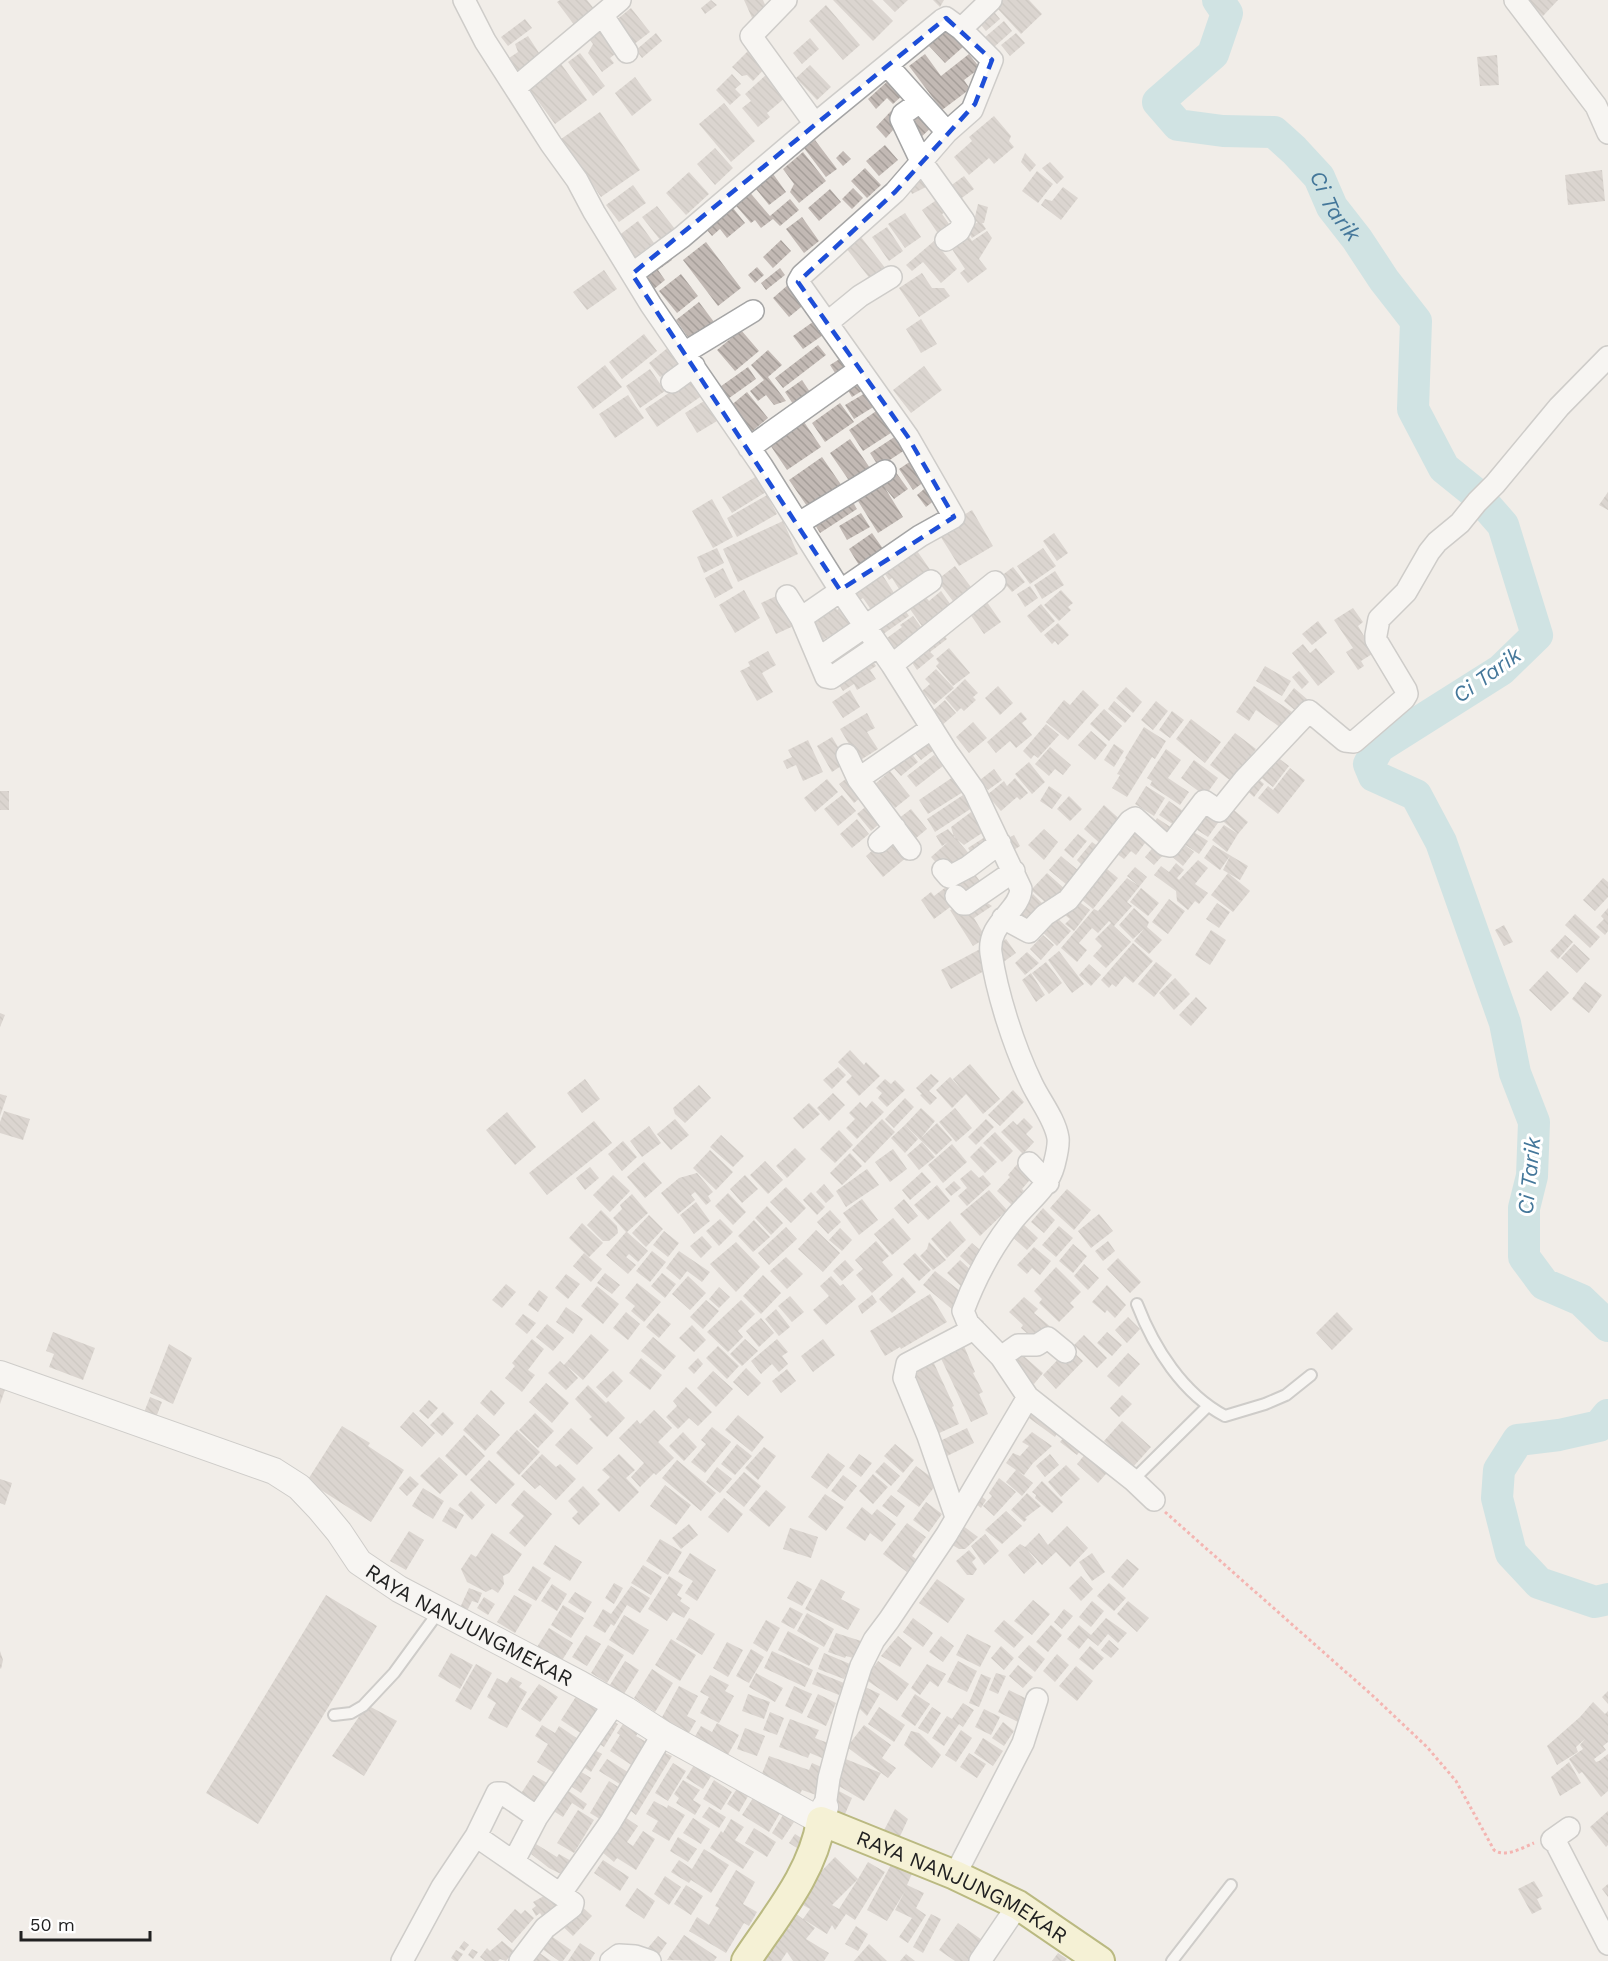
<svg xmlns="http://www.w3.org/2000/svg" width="1608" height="1961" viewBox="0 0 1608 1961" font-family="'Work Sans',sans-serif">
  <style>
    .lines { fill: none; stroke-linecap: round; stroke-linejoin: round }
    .river { stroke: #a9d7de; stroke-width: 32 }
    .building { fill: url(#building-back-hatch); fill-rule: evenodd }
    .service-casing { stroke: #a5a5a5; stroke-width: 14 }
    .minor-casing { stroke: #a5a5a5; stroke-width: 24 }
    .tertiary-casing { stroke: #a5a5a5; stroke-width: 28 }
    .secondary-casing { stroke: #797b06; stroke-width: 32 }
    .path { stroke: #f97271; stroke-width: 3; stroke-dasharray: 3 3; stroke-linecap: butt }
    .service { stroke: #fff; stroke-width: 10 }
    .minor { stroke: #fff; stroke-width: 21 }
    .tertiary { stroke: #fff; stroke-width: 26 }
    .secondary { stroke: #faf7be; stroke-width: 28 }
    .marked { fill: none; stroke: #1d4ed8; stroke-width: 4.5; stroke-dasharray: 12 8; stroke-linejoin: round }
    .labels { text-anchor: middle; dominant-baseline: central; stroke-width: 6; stroke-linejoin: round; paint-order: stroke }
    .street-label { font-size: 21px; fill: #212121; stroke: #fff }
    .water-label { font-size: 22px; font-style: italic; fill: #44779a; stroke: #fff }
  </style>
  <defs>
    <pattern id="building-back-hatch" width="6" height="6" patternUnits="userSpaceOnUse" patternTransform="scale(1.5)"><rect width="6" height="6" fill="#c2b9b4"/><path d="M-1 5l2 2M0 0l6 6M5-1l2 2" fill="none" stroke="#a69f9a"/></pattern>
  </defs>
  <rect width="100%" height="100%" fill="#f1ede8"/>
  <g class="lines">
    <g class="river">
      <path id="s1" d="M1218,0L1227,13L1213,54L1158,102L1178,125L1223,131L1274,132L1294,150L1319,177L1332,207L1357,239L1384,280L1416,321L1413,409L1444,468L1475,493L1503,525L1537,635L1501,670L1379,747L1369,764L1374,776L1416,795L1441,842L1505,1023L1515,1073L1534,1122L1532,1176L1524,1208V1257L1544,1284L1581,1300L1608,1326"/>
      <path d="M1608,1415L1599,1426L1559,1435L1518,1440L1499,1470L1497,1498L1511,1553L1539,1583L1595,1602L1608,1599"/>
    </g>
  </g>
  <path class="building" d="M560,0H587L595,10L575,26L557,2Z
    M711,0L717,5L705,14L701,8Z
    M744,0H763L766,7L753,20Z
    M833,0H872L893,21L873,41Z
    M883,0H908L895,12Z
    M933,0H944L940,7Z
    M996,0H1029L1042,14L1021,34L997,8L1000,5Z
    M1526,0H1558L1543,16Z
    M826,5L860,45L843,60L809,21Z
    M631,8L650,32L633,45L615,21Z
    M991,8L1000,19L986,31L977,20Z
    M525,19L532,28L508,46L501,37Z
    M1004,21L1012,31L993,48L984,38Z
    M600,26L619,51L610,58L614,63L602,72L588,53L593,44L587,36Z
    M946,29L963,47L945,63L929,46Z
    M656,33L662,41L642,58L636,50Z
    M1016,33L1025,43L1010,56L1001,45Z
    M528,36L541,56L518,71L509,58L518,52L515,44Z
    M810,38L819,49L802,64L793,53Z
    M749,50L766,67L753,81L747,75L742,76L732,67Z
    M580,53L605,86L593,96L568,62Z
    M925,54L941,76L969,54L980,68L964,80L970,89L942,110L909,66Z
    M1497,55L1499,85L1480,86L1477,57Z
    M559,61L587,100L555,124L526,85Z
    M810,65L831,87L817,100L796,78Z
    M732,74L741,84L735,89L741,95L730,105L716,90Z
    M767,74L786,97L767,113L770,117L758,127L742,108L751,101L745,94Z
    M635,77L652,100L632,116L615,93Z
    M891,78L905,93L893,104L887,98L876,109L868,99Z
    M724,103L755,141L731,162L699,124Z
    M919,110L932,127L920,138L906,121Z
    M891,111L901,121L886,138L876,127Z
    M600,112L640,170L601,197L561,139Z
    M994,116L1011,136L1009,141L1014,147L994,164L989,158L969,175L954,157L972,141L969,137Z
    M815,140L837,169L826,177L804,148Z
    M885,145L898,160L879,176L866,161Z
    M715,148L733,168L715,185L697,164Z
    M843,151L851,159L843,166L836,158Z
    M803,152L826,181L799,203L790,192L794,184L783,169Z
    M1025,153L1036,165L1030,172L1021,162Z
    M1050,162L1064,177L1057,184L1042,168Z
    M865,168L881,185L867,198L851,181Z
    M926,169L934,183L912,194L906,180Z
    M1602,170L1605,201L1568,205L1565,175Z
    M771,171L786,192L769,205L752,184Z
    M1037,171L1053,184L1038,203L1022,191Z
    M689,172L709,194L686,215L666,193Z
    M964,176L974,189L959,200L949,187Z
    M633,185L646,203L619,222L606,205Z
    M1063,187L1078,198L1061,220L1041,205L1045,199L1052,201Z
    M746,188L770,216L790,199L799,210L780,226L773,219L761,228L755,220L751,223L731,200Z
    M853,188L863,198L852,209L842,199Z
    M830,189L841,202L819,221L808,208Z
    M938,199L947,211L942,214L951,227L939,235L922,210Z
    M729,203L745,223L727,238L720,229L712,236L702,224Z
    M978,204L988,207L984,223H982L986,229L972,238L966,229L978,222L974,221Z
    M657,206L675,229L661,241L642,217Z
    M905,213L921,237L905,248L888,224Z
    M802,217L819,241L804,253L786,229Z
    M638,221L654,243L634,258L618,236Z
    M887,227L903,251L889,261L872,237Z
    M987,231L992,238L979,259L987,269L968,283L960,273L965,269L950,246L967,234L972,241Z
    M861,237L886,269L871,280L846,248Z
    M781,240L791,251L773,268L763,257Z
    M934,241L957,269L941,283L923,262L912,271L906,265Z
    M706,242L741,288L718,306L683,260Z
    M666,252L672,260L658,270L665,280L654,289L642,272Z
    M757,267L764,275L755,283L748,275Z
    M780,268L785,275L766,290L761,283Z
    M604,270L617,289L587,310L573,292Z
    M922,273L932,288H944L950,296L919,317L899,288Z
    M681,274L698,296L677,313L659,291Z
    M789,284L806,303L789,317L773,298Z
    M699,302L714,322L690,340L676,320Z
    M817,319L826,333L803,349L793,336Z
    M921,319L937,344L921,353L906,329Z
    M741,330L759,351L735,371L717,350Z
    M644,334L657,351L622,379L609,362Z
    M818,345L826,355L783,388L775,378Z
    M670,346L682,361L660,377L649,363Z
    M768,350L782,365L768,377L786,401L774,405L766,395L758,401L750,391L764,380L751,365Z
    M846,355L853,365L837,376L830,365Z
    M605,365L622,387L593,409L577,387Z
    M924,366L942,390L911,413L893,390Z
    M748,367L756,379L725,401L717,389Z
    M650,369L665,391L640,408L626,386Z
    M858,376L865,389L852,397L844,384Z
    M691,378L703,395L657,427L645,409Z
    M802,380L812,395L795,407L785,392Z
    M747,392L768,418L750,433L729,407Z
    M867,392L875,406L854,419L845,405Z
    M628,395L644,418L615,438L599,414Z
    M704,401L717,421L697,433L685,413Z
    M840,403L854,422L825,442L812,423Z
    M882,407L897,429L863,451L849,430Z
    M800,416L821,447L787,470L766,439Z
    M899,434L908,448L879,467L870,453Z
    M850,439L870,468L850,482L830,453Z
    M822,457L842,486L809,509L789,480Z
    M914,459L928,479L913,490L899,469Z
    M895,471L908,489L894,499L885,488L903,517L878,533L858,501L883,485L881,482Z
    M757,476L766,492L732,513L722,497Z
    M930,484L940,496L926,507L917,495Z
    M1608,492V510L1599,505Z
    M767,495L777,514L737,537L727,518Z
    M712,499L733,537L713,548L692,511Z
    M851,499L857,509L820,533L814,523Z
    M972,510L993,546L959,566L937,531Z
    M861,513L870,527L847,540L839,526Z
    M783,521L798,554L738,582L723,549Z
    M872,533L886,553L862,570L849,549Z
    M1054,533L1068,553L1057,561L1043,541Z
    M913,545L931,571L901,592L892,578L889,580L880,567Z
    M717,548L724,563L704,573L697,557Z
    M1043,548L1056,566L1030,584L1017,566Z
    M955,566L974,591L956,605L937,580Z
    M1013,567L1025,582L1012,592L1007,586L1003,589L996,580Z
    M723,568L733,588L715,598L705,578Z
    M878,568L896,596L872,611L863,598L857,602L848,588Z
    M1055,571L1064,585L1042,599L1034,585Z
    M1030,586L1038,598L1025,607L1017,594Z
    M744,590L760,618L735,633L719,605Z
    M920,590L929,601L941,591L953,608L924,629L905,602Z
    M1061,590L1073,603L1068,607L1071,610L1059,621L1044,605Z
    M785,592L798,624L776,634L761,603Z
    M982,595L1001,622L984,634L965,607Z
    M832,601L837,610L840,608L850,624L820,642L811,625L815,623L810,615Z
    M900,603L909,616L879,637L870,624Z
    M1041,604L1055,621L1041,633L1027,616Z
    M1353,608L1363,622L1358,626L1364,636L1369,633L1380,649L1361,661L1364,666L1358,670L1346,652L1353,648L1334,620Z
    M913,616L924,631L896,650L887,638L902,627L900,625Z
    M1318,621L1327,633L1312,645L1302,634Z
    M1058,623L1069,635L1058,645L1055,641L1052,644L1044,635Z
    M938,627L947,639L930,652L934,656L917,670L907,655Z
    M1303,644L1310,653L1316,648L1335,672L1318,686L1292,653Z
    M949,648L970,673L953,686L936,666L939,663L936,659Z
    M768,651L776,665L762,673L773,692L757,701L740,671L750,666L748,662Z
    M870,656L876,666L870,670L876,679L857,690L854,684L843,691L835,678Z
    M1265,666L1291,681L1282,696L1256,681Z
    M936,669L954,688L934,705L922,691L930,684L925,679Z
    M1299,671L1309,682L1302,689L1292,677Z
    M965,679L978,693L973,697L976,700L964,711L961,708L957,712L945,698L955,689L956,690L955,689Z
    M998,686L1013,703L1000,715L985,698Z
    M1254,686L1295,714L1284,730L1256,710L1249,721L1236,712Z
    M1126,687L1142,702L1133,713L1116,698Z
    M1294,688L1307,699L1297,712L1284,701Z
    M850,690L860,707L843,718L832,702Z
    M1083,690L1099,705L1068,740L1046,722L1064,700L1070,705Z
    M945,700L956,713L940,727L929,714Z
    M1114,701L1131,716L1125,723L1108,709Z
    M1156,701L1168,711L1153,730L1141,720Z
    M1104,709L1122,726L1109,741L1090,724Z
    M1172,711L1184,720L1170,738L1159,730Z
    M1021,712L1027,719L1022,723L1032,735L1016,748L1010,741L996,753L987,742Z
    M867,713L875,728L867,732L878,749L859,761L840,729Z
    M1191,719L1221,742L1205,763L1176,739Z
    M973,722L987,738L969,753L956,737Z
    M1046,724L1059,735L1038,758L1034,755L1031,759L1023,751Z
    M1144,727L1166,741L1155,759L1152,757L1127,797L1112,788L1120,775L1117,774L1126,759L1125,758Z
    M1091,731L1107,745L1095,760L1078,745Z
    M927,733L939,746L921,760L909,746Z
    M1235,733L1256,749L1231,781L1210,765Z
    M832,737L847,762L832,772L817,746Z
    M808,740L823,772L803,781L796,765L787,769L783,761L792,757L788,750Z
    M1114,744L1124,751L1114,767L1104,760Z
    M1050,747L1071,765L1063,775L1055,769L1049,776L1035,764Z
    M907,748L918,762L901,776L889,763Z
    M1166,749L1181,760L1168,778L1189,792L1180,805L1150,785L1152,781L1147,778Z
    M934,755L943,766L916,787L907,776Z
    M1277,757L1289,766L1273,787L1255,773Z
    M1194,760L1218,778L1205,796L1181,778Z
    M1029,762L1045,782L1032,794L1015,774Z
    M1290,768L1305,780L1278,814L1258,798L1268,786L1273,790Z
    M994,769L1002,780L988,790L980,780Z
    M890,771L910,796L895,808L875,784Z
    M851,775L866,793L854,803L839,784Z
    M1254,775L1264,784L1254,797L1244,788Z
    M953,777L963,792L928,814L919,800Z
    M1015,778L1028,793L1020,800L1017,797L1001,811L987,795L1004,781L1007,786Z
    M827,779L838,792L815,812L804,798Z
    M1049,786L1062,795L1052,809L1040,801Z
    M1146,786L1165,798L1154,816L1135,804Z
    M0,791H9V810H0Z
    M842,795L856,811L838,826L824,809Z
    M963,795L972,808L935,832L927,819Z
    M1069,796L1082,809L1070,821L1057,809Z
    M1169,801L1183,811L1174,825L1159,815Z
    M870,803L884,820L871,831L857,814Z
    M1104,805L1125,824L1104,847L1084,829Z
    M1228,805L1248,822L1238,834L1218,817Z
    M1199,807L1220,820L1208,837L1188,824Z
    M911,809L927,829L910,843L894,822Z
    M971,812L985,831L964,845L954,837L951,827Z
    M1157,818L1172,828L1166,836L1152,826Z
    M857,819L869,834L852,848L840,834Z
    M1131,825L1148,839L1136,855L1131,851L1124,859L1112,850Z
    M1224,825L1238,834L1227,852L1212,840Z
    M948,829L971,856L960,865L956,860L942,869L931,857L948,842L942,846L936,836Z
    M1044,829L1058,842L1044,860L1028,845Z
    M1189,829L1208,841L1199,854L1181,842L1194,852L1183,866L1170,855Z
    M1078,834L1087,841L1073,858L1064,850Z
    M1014,835L1020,846L1011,852L1004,840Z
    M889,836L907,857L883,877L866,856Z
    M985,837L990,844L973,856L968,848Z
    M1092,842L1103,850L1086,869L1077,860Z
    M1155,845L1165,853L1154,865L1145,857Z
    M1213,845L1248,866L1240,880L1223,870L1230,856L1220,870L1204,858Z
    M1061,856L1079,871L1067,885L1049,870Z
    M1198,860L1208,868L1195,884L1208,893L1199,904L1195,901L1188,910L1177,901L1176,891L1154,875L1161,866L1169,872L1176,863L1184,870L1177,878L1179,880Z
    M1101,864L1118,878L1093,909L1076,895Z
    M1135,867L1147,877L1127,902L1132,906L1114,926L1131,942L1106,968L1093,956L1102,946L1095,939L1111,923L1109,921L1098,933L1092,928L1079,943L1087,950L1077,962L1061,948L1094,909L1098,911L1127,878L1139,886L1127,876Z
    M971,869L982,884L961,899L948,881Z
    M1047,873L1066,890L1051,907L1031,890Z
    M1228,873L1250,891L1233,912L1211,895Z
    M1603,878L1608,882V897L1595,911L1583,900Z
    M946,887L957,902L934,919L921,900L931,892L934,896Z
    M1141,888L1159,903L1148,916L1130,902Z
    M1033,894L1047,908L1028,927L1016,912Z
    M1073,897L1090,910L1074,931L1065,924L1070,919L1061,912Z
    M981,899L992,906L974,918L986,938L973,946L950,910Z
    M1169,899L1185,911L1168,934L1152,922Z
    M1217,903L1230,912L1219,928L1206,919Z
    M1134,908L1149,922L1147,927L1162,940L1149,954L1134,941L1144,929L1133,939L1119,925Z
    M1608,908V931L1605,935L1596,927L1604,919L1601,916Z
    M1052,913L1071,931L1057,946L1038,928Z
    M1575,914L1600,937L1590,948L1565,925Z
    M1504,925L1513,942L1504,946L1495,930Z
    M1211,930L1226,940L1210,965L1195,955Z
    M1043,935L1054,945L1041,960L1030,949Z
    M1565,935L1573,942L1558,959L1550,951Z
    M1006,939L1016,953L1002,963L996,946Z
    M1133,943L1153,961L1133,983L1125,976L1116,987L1112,984L1109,988L1101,980Z
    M1574,944L1590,959L1577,973L1561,958Z
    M982,948L988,958L982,962L986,970L951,989L941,970Z
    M1059,951L1084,984L1072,993L1048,960Z
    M1027,952L1039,963L1025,975L1015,963Z
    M1046,962L1062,983L1049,994L1032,973Z
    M1156,962L1172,975L1154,997L1138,984Z
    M1089,964L1101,975L1091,986L1079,975Z
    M1547,971L1569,993L1551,1011L1529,990Z
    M1031,973L1045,995L1036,1002L1022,980Z
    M1175,978L1190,994L1174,1010L1159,993Z
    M1585,982L1602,995L1589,1013L1572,999Z
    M1196,997L1207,1008L1191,1026L1179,1015Z
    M0,1013L5,1015L0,1027Z
    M850,1050L864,1065L866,1062L880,1076L859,1096L846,1082L852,1076L838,1062Z
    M970,1064L1000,1099L983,1114L966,1094L952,1108L936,1090L950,1077L962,1090L953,1079Z
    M838,1067L846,1075L832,1089L823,1080Z
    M931,1074L939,1081L929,1091L937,1098L930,1105L920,1095L922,1094L916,1088Z
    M585,1079L600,1099L582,1113L567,1093Z
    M885,1079L891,1084L895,1080L905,1090L887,1107L878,1098L882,1093L876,1088Z
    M699,1085L711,1098L685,1123L675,1114L673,1108Z
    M1013,1090L1024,1102L1000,1126L988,1115Z
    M833,1093L845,1105L829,1121L817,1108Z
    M0,1094L7,1096L0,1116Z
    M905,1098L914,1107L894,1128L885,1119Z
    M872,1101L884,1112L857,1139L846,1128L855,1119L849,1113L860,1102L866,1108Z
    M809,1103L820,1114L803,1129L793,1118Z
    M921,1108L935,1121L921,1138L937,1123L952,1140L936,1155L905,1125Z
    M955,1108L972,1128L956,1142L939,1122Z
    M4,1111L30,1119L23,1140L0,1133V1122Z
    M507,1112L536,1147L515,1165L486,1130Z
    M1024,1118L1033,1127L1026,1134L1034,1142L1023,1154L1001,1132L1013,1121L1017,1125Z
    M675,1119L689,1135L671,1150L657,1134Z
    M882,1119L895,1132L865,1163L852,1150Z
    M986,1119L994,1127L976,1145L968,1137Z
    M594,1121L612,1143L547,1195L529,1173Z
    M905,1125L918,1139L905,1153L891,1138Z
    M649,1126L661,1143L642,1157L630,1141Z
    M839,1130L853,1145L835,1163L820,1149Z
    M995,1132L1013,1151L1002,1162L983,1143Z
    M721,1135L744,1156L733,1167L710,1147Z
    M623,1141L637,1157L622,1171L608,1154Z
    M922,1142L935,1157L919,1170L907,1155Z
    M952,1144L967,1162L943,1183L928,1165Z
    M981,1146L997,1162L985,1173L970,1157Z
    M795,1148L806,1159L787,1178L776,1166Z
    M893,1149L907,1169L890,1182L875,1162Z
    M710,1150L733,1172L716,1190L693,1168Z
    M850,1153L862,1166L842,1185L830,1173Z
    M765,1161L783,1180L768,1194L750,1175Z
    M1020,1161L1034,1175L1022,1189L1024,1191L1012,1205L997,1191L1010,1177L1008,1175Z
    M644,1162L662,1183L645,1198L627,1177Z
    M590,1167L599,1178L585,1190L576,1178Z
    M867,1169L879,1185L846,1207L836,1191Z
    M971,1170L979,1178L983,1175L991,1184L967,1206L958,1196L967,1188L960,1179Z
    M922,1172L931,1182L910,1200L902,1190Z
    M697,1173L713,1192L708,1196L711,1201L706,1205L695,1192L691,1195L695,1200L678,1214L661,1193L679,1178Z
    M613,1175L630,1191L610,1212L593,1195Z
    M745,1175L758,1189L742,1203L730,1189Z
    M954,1181L961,1188L951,1196L945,1189Z
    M824,1184L834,1196L826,1203L816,1192Z
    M937,1185L950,1201L928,1220L914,1205Z
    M786,1187L806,1208L791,1223L770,1202Z
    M1067,1189L1091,1210L1074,1230L1050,1208Z
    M989,1190L1007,1210L980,1236L960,1214Z
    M811,1192L825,1207L817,1215L803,1200Z
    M728,1193L746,1212L733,1225L715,1206Z
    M632,1194L648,1213L627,1232L648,1251L638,1262L629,1254L626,1257L636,1265L628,1274L606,1255L626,1232L613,1218L622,1209L620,1205Z
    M862,1199L878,1220L859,1235L843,1213Z
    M904,1199L918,1216L908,1224L894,1208Z
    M696,1202L710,1221L694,1234L680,1215Z
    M767,1206L783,1223L771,1235L755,1218Z
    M1043,1208L1055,1220L1044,1233L1031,1222Z
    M601,1210L617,1226L618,1233L609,1241H603L587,1225Z
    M830,1210L841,1222L828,1234L817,1222Z
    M1099,1214L1113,1231L1091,1248L1078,1231Z
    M649,1215L663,1229L646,1247L632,1233Z
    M893,1218L911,1239L892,1255L874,1234Z
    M720,1219L733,1232L719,1246L706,1231Z
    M754,1220L770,1237L753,1252L738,1236Z
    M950,1221L966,1240L947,1258L931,1239Z
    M1021,1222L1038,1238L1027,1250L1010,1235Z
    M582,1223L603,1243L589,1257L569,1238Z
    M1059,1226L1073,1238L1056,1257L1042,1245Z
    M786,1227L797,1239L769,1265L758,1253Z
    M840,1228L852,1240L842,1251L829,1240Z
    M816,1230L840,1253L823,1272L798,1249Z
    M664,1231L679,1243L668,1257L653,1245Z
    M702,1236L712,1247L701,1258L690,1246Z
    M876,1241L889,1256L882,1262L893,1275L872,1293L856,1275L863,1269L855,1260Z
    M1108,1241L1115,1251L1103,1261L1095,1251Z
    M736,1242L760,1267L736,1292L710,1264Z
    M929,1242L946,1260L933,1270L920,1256L927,1249Z
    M972,1243L987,1256L975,1270L960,1256Z
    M1073,1244L1087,1256L1073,1273L1059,1261Z
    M1034,1247L1051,1261L1040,1275L1032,1268L1027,1274L1017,1265Z
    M652,1251L666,1262L650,1282L636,1271Z
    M679,1251L710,1272L702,1282L687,1271L680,1280L666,1268Z
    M584,1253L602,1269L591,1282L573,1266Z
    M915,1253L931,1270L919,1281L903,1264Z
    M786,1257L803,1274L787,1289L770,1271Z
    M1118,1258L1141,1282L1130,1293L1107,1269Z
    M845,1260L854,1270L842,1281L833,1271Z
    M960,1260L974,1273L962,1287L947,1273Z
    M1084,1264L1099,1278L1088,1290L1074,1276Z
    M1056,1267L1081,1292L1070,1303L1074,1307L1059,1322L1039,1303L1042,1299L1034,1291Z
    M935,1271L966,1296L953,1310L923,1285Z
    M605,1273L620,1285L612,1294L597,1283Z
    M662,1273L676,1284L665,1298L651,1286Z
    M566,1274L580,1284L568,1299L555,1288Z
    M763,1275L781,1293L761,1314L743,1296Z
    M688,1276L706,1293L690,1310L672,1294Z
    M831,1276L840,1286L843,1284L856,1299L826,1325L813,1310L829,1296L820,1286Z
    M903,1277L916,1292L892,1313L879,1299Z
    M637,1283L661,1302L644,1322L631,1311L635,1306L625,1298Z
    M506,1284L516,1292L502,1308L492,1300Z
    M1107,1285L1126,1305L1115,1318L1107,1310L1105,1313L1092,1302Z
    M597,1286L619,1304L603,1324L581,1306Z
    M719,1287L730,1297L719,1308L709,1299Z
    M539,1290L548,1297L538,1312L528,1305Z
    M930,1294L947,1322L901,1349L900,1347L885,1356L870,1331Z
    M872,1295L877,1302L862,1314L858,1306Z
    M790,1296L804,1312L792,1322L778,1306Z
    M1024,1297L1038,1309L1034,1313L1052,1328L1038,1343L1021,1328L1023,1325L1009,1312Z
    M706,1300L719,1311L703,1329L690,1317Z
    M741,1300L755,1314L738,1331L743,1337L728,1352L707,1332Z
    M566,1307L583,1319L573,1334L556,1322Z
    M776,1309L790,1327L779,1336L765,1319Z
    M626,1312L640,1324L628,1340L613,1328Z
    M1337,1312L1353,1329L1332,1350L1316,1333Z
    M658,1313L671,1324L659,1338L646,1327Z
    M523,1314L536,1323L527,1334L515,1324Z
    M1128,1317L1140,1329L1127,1343L1115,1330Z
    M761,1318L774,1333L759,1347L746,1331Z
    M547,1324L564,1338L553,1351L536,1337Z
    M692,1325L706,1340L694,1352L679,1338Z
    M53,1332L95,1348L83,1380L49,1367L54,1354L46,1351Z
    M1107,1332L1122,1345L1112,1356L1097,1343Z
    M591,1334L609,1350L583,1380L567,1366L578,1378L566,1390L548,1373L560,1361L564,1365Z
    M1084,1335L1107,1358L1097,1368L1074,1345Z
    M653,1337L676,1356L664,1370L641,1351Z
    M532,1339L544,1349L528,1370L535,1375L522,1392L505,1378L515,1366L512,1363Z
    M745,1339L758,1351L742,1366L730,1354Z
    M777,1339L788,1352L782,1356L788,1364L779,1372L772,1364L761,1374L751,1361Z
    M823,1339L835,1355L813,1372L801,1356Z
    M961,1339L975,1372L973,1373L983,1392L979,1394L988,1414L971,1422L937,1350Z
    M169,1344L192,1358L173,1404L150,1393Z
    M718,1346L739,1366L727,1379L706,1358Z
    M1069,1348L1083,1361L1056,1389L1043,1375Z
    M1018,1351L1043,1373L1034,1384L1009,1362Z
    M1128,1353L1140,1364L1119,1387L1107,1376Z
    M931,1357L954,1406L952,1407L959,1424L935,1435L906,1367Z
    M641,1358L662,1375L650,1390L629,1373Z
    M698,1358L703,1364L694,1374L688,1368Z
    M746,1368L761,1383L748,1396L733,1382Z
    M787,1369L796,1381L781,1393L772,1381Z
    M613,1371L623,1381L607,1398L596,1387Z
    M713,1371L733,1389L716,1407L697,1388Z
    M0,1382L7,1384L0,1404Z
    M546,1383L569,1403L552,1423L529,1402Z
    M588,1385L606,1403L608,1401L625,1418L607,1437L589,1419L592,1417L575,1399Z
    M686,1387L712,1412L698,1426L689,1418L678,1429L666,1417L677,1406L673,1401Z
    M491,1390L505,1403L494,1416L480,1403Z
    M1122,1395L1132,1404L1119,1417L1110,1408Z
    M150,1397L162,1402L155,1420L143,1415Z
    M429,1400L438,1408L428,1419L419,1411Z
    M1032,1405L1061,1427L1055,1437L1025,1415Z
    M654,1410L672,1428L658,1442L674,1458L656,1475L654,1473L640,1487L631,1477L644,1463L619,1438L637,1420L640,1424Z
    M413,1412L435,1433L422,1447L400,1427Z
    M443,1412L454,1423L442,1436L430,1425Z
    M535,1413L554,1431L538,1448L519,1430Z
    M477,1414L500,1435L485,1451L463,1430Z
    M738,1415L764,1437L752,1452L725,1430Z
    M1122,1421L1151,1447L1133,1467L1104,1441Z
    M342,1426L370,1443L368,1446L404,1470L371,1522L307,1481Z
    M712,1427L731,1442L705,1473L691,1462L706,1444L701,1440Z
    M571,1428L593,1448L577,1465L555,1445Z
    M967,1428L974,1443L947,1456L940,1441Z
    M517,1430L540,1452L519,1475L496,1453Z
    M1069,1431L1085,1444L1077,1455L1060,1442Z
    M683,1432L697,1447L684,1461L669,1446Z
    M1032,1432L1052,1446L1033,1463L1024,1475L1018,1471L1033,1483L1022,1496L1006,1482L1016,1470L1006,1463L1013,1453L1020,1456L1029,1446L1022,1442Z
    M464,1435L485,1456L466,1476L445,1456Z
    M737,1444L752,1456L735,1475L721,1464Z
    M895,1444L914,1460L903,1473L884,1456Z
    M764,1447L776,1456L758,1480L745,1468Z
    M1091,1447L1113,1466L1098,1483L1077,1464Z
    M828,1453L845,1466L827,1489L811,1477Z
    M542,1454L556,1467L560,1464L576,1479L556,1500L540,1485L535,1489L521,1476Z
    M619,1454L635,1470L626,1478L639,1492L619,1512L597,1490L610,1477L602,1470Z
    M859,1454L872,1463L861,1477L849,1468Z
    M1050,1454L1059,1465L1045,1477L1036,1466Z
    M439,1457L458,1475L440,1494L420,1476Z
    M489,1460L515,1484L496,1504L470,1480Z
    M677,1460L716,1493L701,1511L662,1478Z
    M884,1462L900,1476L891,1486L875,1472Z
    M1066,1465L1080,1479L1061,1497L1048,1482Z
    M916,1466L938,1482L919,1507L897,1491Z
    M717,1467L732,1479L720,1493L706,1482Z
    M744,1472L761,1486L744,1507L726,1492Z
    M873,1474L888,1487L873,1504L859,1491Z
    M843,1475L857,1486L845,1501L831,1491Z
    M410,1476L419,1484L407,1496L399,1488Z
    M999,1478L1016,1492L994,1516L983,1506L992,1496L989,1493Z
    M0,1479L12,1483L5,1505L0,1503Z
    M1042,1481L1063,1502L1052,1513L1035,1498L1036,1495L1032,1492Z
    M665,1485L691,1505L676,1525L650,1506Z
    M583,1486L600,1504L579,1525L572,1518L578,1512L568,1501Z
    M423,1488L444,1501L433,1519L412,1506Z
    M524,1490L552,1514L525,1547L509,1533L524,1516L511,1505Z
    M766,1490L786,1507L769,1527L749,1510Z
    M471,1491L485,1505L472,1520L458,1505Z
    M1027,1493L1041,1506L1025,1518L1027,1519L1024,1522L1011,1510Z
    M825,1494L844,1507L826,1531L808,1517Z
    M891,1495L905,1506L897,1517L882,1506Z
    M980,1495L986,1500L981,1508L975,1503Z
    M724,1498L743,1514L728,1533L708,1517Z
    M926,1502L942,1514L929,1532L913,1520Z
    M450,1507L464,1515L456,1529L442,1521Z
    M862,1507L872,1515L877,1509L896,1524L882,1542L870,1533L865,1541L846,1528Z
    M1006,1511L1022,1526L1002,1544L985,1530Z
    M907,1523L926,1537L912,1556L916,1559L907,1572L883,1554Z
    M689,1524L698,1535L681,1549L672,1538Z
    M962,1525L978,1537L965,1549H959L949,1543Z
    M1067,1526L1088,1548L1070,1567L1056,1552L1042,1565L1026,1548L1037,1562L1024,1574L1008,1555L1020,1544L1025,1547L1039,1533L1048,1545Z
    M790,1528L818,1537L811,1558L783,1549Z
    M409,1531L424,1540L406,1570L390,1561Z
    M492,1533L522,1554L509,1573L503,1576L504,1584L498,1593L492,1589L486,1592L467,1582L461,1569L471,1554L476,1557Z
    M985,1534L999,1551L984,1565L971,1546Z
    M660,1539L682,1552L668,1575L646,1561Z
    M555,1545L582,1562L570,1581L543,1564Z
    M969,1550L976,1558L972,1562L977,1569L973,1575H967L956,1561Z
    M690,1553L716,1570L697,1601L685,1593L693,1581L678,1572Z
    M1092,1553L1105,1572L1092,1581L1079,1562Z
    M1127,1559L1139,1569L1123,1588L1111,1577Z
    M643,1565L662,1577L651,1595L631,1583Z
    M533,1566L551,1578L536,1601L518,1590Z
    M669,1576L683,1585L677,1595L682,1598L680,1601L690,1608L684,1618L673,1612L667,1621L648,1609Z
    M1081,1576L1093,1589L1081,1601L1069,1588Z
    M821,1579L845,1592L841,1599L860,1609L848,1630L805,1609Z
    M937,1579L965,1599L948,1623L919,1603Z
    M797,1581L812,1589L802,1606L787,1598Z
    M614,1583L623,1588L614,1604L605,1598Z
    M1109,1583L1126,1598L1114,1611L1097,1596Z
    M552,1584L567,1594L557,1611L541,1601Z
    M631,1586L650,1598L640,1613L627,1605L614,1626L611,1624L605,1633L593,1626L603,1609L611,1614Z
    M469,1588L482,1593L478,1603L472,1601L466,1613L459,1610Z
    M575,1592L592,1602L585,1613L568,1602Z
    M326,1595L377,1626L258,1824L206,1793Z
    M514,1595L532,1605L515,1633L497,1622Z
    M484,1597L495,1604L488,1615L477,1608Z
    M1033,1600L1050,1614L1032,1635L1014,1621Z
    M1092,1601L1104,1611L1091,1627L1079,1617Z
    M1128,1601L1149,1618L1137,1632L1117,1614Z
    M563,1605L584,1618L571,1638L551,1625Z
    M790,1607L803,1614L794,1629L781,1622Z
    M1064,1609L1073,1616L1062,1629L1054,1622Z
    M807,1613L834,1629L824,1647L797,1631Z
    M624,1615L649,1630L633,1655L609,1640Z
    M689,1618L715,1634L702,1655L676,1639Z
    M913,1618L933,1633L923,1647L903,1632Z
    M1106,1618L1127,1633L1118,1643L1108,1634L1098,1646L1088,1638L1079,1649L1067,1639L1079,1625L1091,1635Z
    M766,1620L780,1628L767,1652L753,1643Z
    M1004,1620L1024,1637L1014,1648L994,1631Z
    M1051,1625L1062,1635L1048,1652L1036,1642Z
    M549,1628L573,1643L561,1662L537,1647Z
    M788,1631L819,1648L809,1666L778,1650Z
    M836,1633L861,1641L853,1658L846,1656L845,1658L828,1652Z
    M967,1634L991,1646L980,1667L956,1655Z
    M586,1635L601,1644L587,1666L572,1657Z
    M898,1636L912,1648L900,1667L881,1656Z
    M941,1636L954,1646L943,1662L929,1652Z
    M671,1639L696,1655L680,1681L655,1665Z
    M1109,1640L1119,1649L1111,1658L1101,1650Z
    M727,1642L743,1650L728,1677L713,1668Z
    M608,1645L624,1655L607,1683L591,1673Z
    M1029,1645L1045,1659L1035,1672L1018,1657Z
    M1001,1646L1014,1658L1004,1670L991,1658Z
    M1090,1646L1104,1658L1093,1670L1079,1659Z
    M751,1649L764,1657L749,1683L736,1676Z
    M0,1651L3,1660L1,1669L0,1668Z
    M772,1651L813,1670L805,1687L764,1668Z
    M451,1653L473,1665L460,1689L438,1676Z
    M824,1653L850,1664L844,1679L818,1669Z
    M1057,1654L1069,1665L1055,1682L1043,1671Z
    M625,1661L639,1670L622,1697L608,1688Z
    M878,1661L909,1684L897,1701L865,1679Z
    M958,1661L977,1671L967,1692L947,1682Z
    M476,1664L492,1673L471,1710L455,1701Z
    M927,1664L946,1674L938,1687L930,1681L920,1695L911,1688Z
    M1018,1665L1033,1677L1023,1688L1009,1676Z
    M1076,1666L1093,1681L1077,1701L1059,1686Z
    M652,1669L673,1683L655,1712L634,1698Z
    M817,1672L844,1683L839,1695L812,1684Z
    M756,1673L783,1688L775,1702L749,1687Z
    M996,1673L1006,1676L998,1694L989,1690Z
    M981,1674L991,1678L979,1707L969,1703Z
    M710,1675L729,1685L725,1691L734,1696L719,1723L700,1713L709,1697L700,1692Z
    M511,1677L522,1683L519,1687L527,1692L507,1728L488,1718L496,1703L487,1697L497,1678L507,1683Z
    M539,1684L558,1697L540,1722L521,1709Z
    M679,1686L698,1696L687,1716L696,1721L689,1733L661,1719Z
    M794,1686L812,1694L802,1714L785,1706Z
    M863,1686L880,1694L867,1716L854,1703Z
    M1009,1690L1033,1702L1022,1724L998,1712Z
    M1608,1691V1704L1602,1697Z
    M748,1694L770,1702L764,1719L742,1711Z
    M818,1694L836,1703L826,1726L807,1717Z
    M915,1694L930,1704L915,1726L901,1716Z
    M577,1695L598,1708L582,1734L561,1720Z
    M1593,1702L1605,1714L1608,1711V1742L1603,1746L1606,1750L1594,1759L1596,1762L1599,1761L1608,1754V1791L1601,1797L1582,1772L1579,1774L1569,1759L1583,1749L1580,1745L1585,1739L1576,1747L1578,1752L1557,1765L1547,1746L1580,1717Z
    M963,1703L974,1710L963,1727L959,1724L944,1746L932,1738L947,1716L952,1719Z
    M367,1705L397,1721L364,1776L332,1756Z
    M879,1707L905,1725L894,1742L868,1724Z
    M932,1707L941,1713L928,1734L918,1728Z
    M984,1709L1000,1717L991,1735L975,1727Z
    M770,1712L784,1718L777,1735L763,1730Z
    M605,1718L618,1724L604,1747L592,1739Z
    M790,1719L819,1730L815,1738L828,1743L822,1758L810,1753L808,1758L779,1747Z
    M625,1721L640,1730L636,1736L648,1743L633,1766L610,1751L620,1735L617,1733Z
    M1003,1722L1014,1731L1004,1746L992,1738Z
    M717,1723L739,1735L725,1760L694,1738L701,1726L712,1732Z
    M542,1725L555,1733L559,1726L578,1739L559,1776L537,1762L548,1744L535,1736Z
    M864,1725L891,1745L882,1758L896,1768L888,1778L847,1747Z
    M745,1728L765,1736L757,1756L737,1749Z
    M961,1730L972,1738L956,1762L945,1755Z
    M911,1731L919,1733L941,1755L932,1768L904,1745Z
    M983,1738L1003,1751L993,1766L974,1753Z
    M587,1746L602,1754L591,1772L575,1761Z
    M659,1750L672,1756L636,1815L626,1807Z
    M969,1753L986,1764L977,1778L960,1767Z
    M769,1756L809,1770L812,1763L826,1769L816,1795L802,1790L800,1794L761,1776Z
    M843,1758L881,1773L864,1801L832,1782Z
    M607,1759L631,1774L623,1786L599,1771Z
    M696,1762L713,1773L703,1789L686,1778Z
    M1569,1762L1581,1783L1560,1796L1551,1777Z
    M673,1763L686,1771L668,1801L655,1793Z
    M575,1768L591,1778L581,1793L566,1783Z
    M533,1775L549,1784L536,1805L520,1795Z
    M683,1780L700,1790L693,1800L701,1805L695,1815L676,1803L679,1798L674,1794Z
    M714,1780L732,1792L721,1810L703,1799Z
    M609,1781L623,1790L603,1821L590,1813Z
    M740,1784L751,1791L739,1812L727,1804Z
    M560,1785L587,1804L583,1810L572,1803L563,1817L547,1807Z
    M837,1790L852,1798L842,1821L827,1814Z
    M755,1795L783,1808L769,1832L742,1815Z
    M654,1801L667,1808L668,1805L685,1815L669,1841L652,1831L658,1821L646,1814Z
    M709,1807L726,1817L719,1828L702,1817Z
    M895,1809L908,1819L896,1845L880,1838Z
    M578,1810L594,1820L574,1853L557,1843Z
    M1608,1811V1845L1606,1847L1590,1827Z
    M622,1815L638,1826L627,1842L633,1846L643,1831L655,1839L636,1870L617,1858L614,1862L602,1852Z
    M783,1815L794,1822L782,1840L772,1833Z
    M693,1818L710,1829L701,1844L683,1833Z
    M731,1819L744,1827L735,1840L754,1852L743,1869L710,1848L721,1831L723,1833Z
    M754,1828L776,1842L767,1857L745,1843Z
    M795,1834L803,1839L797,1848L789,1843Z
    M678,1837L697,1849L688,1862L670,1851Z
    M536,1844L557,1857L559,1854L578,1865L569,1878L549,1868L531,1854Z
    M704,1849L729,1865L711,1893L691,1880L689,1883L671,1872L679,1860L692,1869Z
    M835,1857L858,1879L868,1862L885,1872L855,1920L846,1914L835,1930L832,1925L827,1934L803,1919L810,1909L803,1905L811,1892L806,1887ZM858,1879L839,1909L832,1905Z
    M894,1859L914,1869L907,1885L924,1893L916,1908L926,1915L908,1943L899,1937L912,1918L895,1910L905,1891L887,1921L867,1910Z
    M603,1860L629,1877L620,1891L594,1873Z
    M736,1870L755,1882L743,1904L757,1912L749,1926L744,1923L726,1953L689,1931L697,1917L709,1925L719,1908L715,1906Z
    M665,1876L681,1887L669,1905L654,1894Z
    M1534,1881L1543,1896L1537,1899L1542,1909L1532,1914L1518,1889Z
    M1608,1884V1897L1602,1889Z
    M686,1885L703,1896L691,1915L674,1904Z
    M637,1888L655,1901L644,1919L625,1906Z
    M555,1890L567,1903L544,1919L540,1913L536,1916L532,1909L536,1906L533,1902Z
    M577,1902L592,1916L573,1936L558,1922Z
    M515,1909L521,1914L525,1910L534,1918L512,1943L497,1929Z
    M791,1910L815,1928L806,1939L829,1953L824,1961H793L787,1952L781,1961H753L760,1951L767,1956L784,1926L792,1930L781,1922Z
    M931,1914L941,1919L923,1953L913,1947Z
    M958,1923L985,1942L972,1961H955L939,1950Z
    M856,1926L868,1934L858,1951L845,1944Z
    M547,1933L571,1950L563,1961H559L538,1946Z
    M684,1935L717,1957L714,1961L667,1960Z
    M658,1936L667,1943L657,1957L647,1949Z
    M464,1941L469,1945L464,1951L459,1948Z
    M502,1941L514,1951L506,1961L500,1959L498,1961H485L480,1957L487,1948L490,1951Z
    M580,1943L595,1953L590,1961H568Z
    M869,1944L887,1961H854Z
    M531,1947L551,1961H522Z
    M472,1949L478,1952L473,1959L468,1955Z
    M456,1950L463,1954L458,1961H455L451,1958Z
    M1058,1953L1067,1959L1065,1961H1052Z
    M906,1954L915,1961H900Z"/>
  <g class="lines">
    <g class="service-casing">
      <path id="service" d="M1137,1304C1154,1348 1183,1394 1225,1416L1265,1404L1286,1395L1311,1375
        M1133,1480L1208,1406
        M334,1715L351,1713L363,1706L394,1673L440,1610
        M1172,1961L1231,1885"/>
    </g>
    <g class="minor-casing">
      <path id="minor" d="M464,0L485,41L551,144L577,180L594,212L651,305L762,466L840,590L892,665L947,752L974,790L1021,889C1020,911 987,923 991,953C997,994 1014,1047 1032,1084C1040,1101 1055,1119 1058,1138C1059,1146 1056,1157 1054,1165C1047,1191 1026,1202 1011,1223C990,1250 975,1279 963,1311L968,1323L1001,1357L1028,1397L947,1534L889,1620L874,1640L861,1666L847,1710L829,1778L825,1807
        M786,0L751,36L815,124
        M1515,0L1596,106L1608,133
        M603,16L627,52
        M961,29L991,0
        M887,65L947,132
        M515,88L620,0
        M920,102L903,114L901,119L921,161L964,221L959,231L946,240
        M632,274L682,237L815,124L942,20L946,18L961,29L992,60L972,110L947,132L895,192L802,275L798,282L908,437L954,517L920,536L801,618
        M827,323L860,296L891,277
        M684,353L753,311
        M672,382L694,366
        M749,448L860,369
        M799,523L885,471
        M787,596L801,618L826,677L831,678L878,646
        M819,658L931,581
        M892,665L995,582
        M847,755L858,779L910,849
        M858,779L932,728
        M879,842L895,828
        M943,870L949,877L968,867L1000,843
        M956,896L963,904H966L1014,871
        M1003,918L1029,932L1045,915L1068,900L1130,821L1135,818L1165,845L1170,846L1204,801L1219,811L1244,780L1309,711L1345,741L1354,742L1404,699L1407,694L1406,690L1376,640V635L1379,619L1406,592L1429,552L1437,542L1460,523L1477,502L1495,484L1559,407L1608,357
        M1029,1163L1048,1183
        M1001,1357L1018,1345H1037L1048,1338L1065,1352
        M1028,1397L1133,1480L1154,1500
        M956,1517L928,1436L904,1378L907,1364L974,1329
        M1569,1828L1552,1840L1556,1843L1608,1944
        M476,1836L573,1903L572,1907L545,1928L520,1961
        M514,1861L537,1817L614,1704
        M955,1875L1023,1743L1037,1699
        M561,1893L610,1823L663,1734
        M402,1961L442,1887L476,1836L497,1793H502L537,1817
        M611,1961L619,1955L635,1956L650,1961
        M980,1961L1018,1905"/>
    </g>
    <g class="tertiary-casing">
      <g id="tertiary">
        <path id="s2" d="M0,1374L274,1471L299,1487L319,1508L339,1532L359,1562L399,1589L580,1684L626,1710L663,1734L821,1821L825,1807"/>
      </g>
    </g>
    <g class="secondary-casing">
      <g id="secondary">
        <path id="s3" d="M746,1961C775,1917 813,1873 821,1821L955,1875L1018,1905L1100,1961"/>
      </g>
    </g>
    <path class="path" d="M1165,1512L1373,1696L1427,1747L1456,1781L1494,1850C1505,1858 1522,1848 1534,1843"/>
    <use href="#service" class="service"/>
    <use href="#minor" class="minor"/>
    <use href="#tertiary" class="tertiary"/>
    <use href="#secondary" class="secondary"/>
  </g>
  <path d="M0 0H1608V1961H0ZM946,18L992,60L975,104L895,192L798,282L908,437L954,517L840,590L632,274Z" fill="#f1ede8" fill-opacity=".55" fill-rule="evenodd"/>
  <path class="marked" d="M946,18L992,60L975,104L895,192L798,282L908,437L954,517L840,590L632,274Z"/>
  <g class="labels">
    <g class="street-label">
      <text stroke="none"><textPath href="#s2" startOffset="544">RAYA NANJUNGMEKAR</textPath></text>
      <text stroke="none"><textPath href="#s3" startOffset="316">RAYA NANJUNGMEKAR</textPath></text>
    </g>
    <g class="water-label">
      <text stroke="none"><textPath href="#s1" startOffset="356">Ci Tarik</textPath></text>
      <text transform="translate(1487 675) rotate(-36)">Ci Tarik</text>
      <text transform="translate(1529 1176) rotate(-84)">Ci Tarik</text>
    </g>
  </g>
  <path d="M21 1931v9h129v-9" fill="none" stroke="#212121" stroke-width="3"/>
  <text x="30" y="1931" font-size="18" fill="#212121" stroke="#ffffff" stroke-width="4.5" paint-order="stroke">50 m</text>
</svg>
